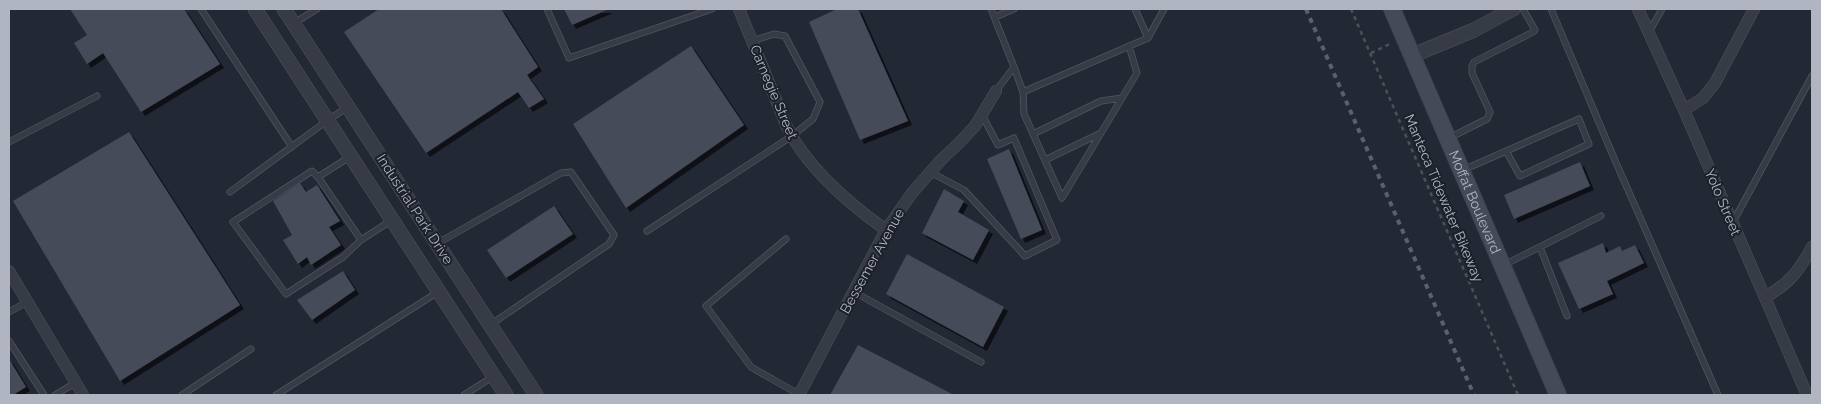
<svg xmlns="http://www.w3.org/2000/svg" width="1821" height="404" viewBox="0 0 1821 404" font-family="Raleway,sans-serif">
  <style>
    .building { fill: #454b59; filter: url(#shadow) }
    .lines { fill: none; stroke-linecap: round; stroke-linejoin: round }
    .service-casing { stroke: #515560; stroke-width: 7 }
    .minor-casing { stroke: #515560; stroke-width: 12 }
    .tertiary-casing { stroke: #515560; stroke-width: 15 }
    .secondary-casing { stroke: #3f444f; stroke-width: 18 }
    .path { stroke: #465357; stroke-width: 2.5; stroke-dasharray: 4 4; stroke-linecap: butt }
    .service { stroke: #363b46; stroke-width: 5.5 }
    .minor { stroke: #363b46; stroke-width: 11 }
    .tertiary { stroke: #363b46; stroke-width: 14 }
    .secondary { stroke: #454a58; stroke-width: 16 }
    .rail { stroke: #5b606e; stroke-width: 4; stroke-dasharray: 5 5; stroke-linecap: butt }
    .labels { text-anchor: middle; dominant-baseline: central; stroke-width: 4; stroke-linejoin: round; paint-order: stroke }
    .street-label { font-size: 14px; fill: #b1b5c2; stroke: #1c202a }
  </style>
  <defs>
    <filter id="shadow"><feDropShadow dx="4" dy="4" stdDeviation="0" flood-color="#0009"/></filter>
  </defs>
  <rect width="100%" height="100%" fill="#232835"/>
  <path class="building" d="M70,9H184L220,64L141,112L103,53L87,64L74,43L87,35Z
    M379,9H501L538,67L527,75L544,99L529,108L518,92L426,153L344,32Z
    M564,9H609L572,25Z
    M837,9H858L908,121L860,140L809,22Z
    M691,46L744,125L626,208L573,124Z
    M129,132L240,305L120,381L13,201Z
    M1009,149L1042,230L1021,239L987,159Z
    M1580,162L1590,186L1514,219L1504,195Z
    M300,183L306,192L317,185L340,221L329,227L341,245L311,265L307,257L298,264L283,240L292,235L273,201Z
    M944,189L964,201L958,212L989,230L973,260L922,233Z
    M554,206L573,234L506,278L487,250Z
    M1603,243L1606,253L1620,246L1622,251L1635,245L1644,263L1607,281L1613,294L1579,309L1558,263Z
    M907,254L1004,307L983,347L886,294Z
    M343,271L355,290L312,320L297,300Z
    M858,345L954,395H830Z
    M9,359L26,387L13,395H9Z"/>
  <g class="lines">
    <g class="service-casing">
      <path id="service" d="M201,9L292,147
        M547,9L569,58L712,9
        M991,9L1014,67L996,91
        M1135,9L1148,38
        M1551,9L1614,158L1718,395
        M995,17L1014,9
        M294,23L317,9
        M1649,32L1662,9
        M1014,67L1023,92L1148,38L1164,9
        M1023,92L1024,114L1062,198
        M1033,134L1101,101L1122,98
        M1449,138L1487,119L1490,112L1472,73V66L1474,62L1533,32L1535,30L1523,9
        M9,142L97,96
        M1045,160L1099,134
        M1463,170L1579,119L1589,144L1520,176L1506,151
        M930,172L964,190L1025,256L1057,240L1014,138L998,145L982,115
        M318,177L312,171L233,222L286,294L343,257L361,240L318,177L351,156
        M230,192L328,120L348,107
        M1062,198L1137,73L1129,46
        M1733,222L1812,76
        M647,231L792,136L813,119L820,102L785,36L774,34L752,41
        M786,239L706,306L751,367L800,395
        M361,240L392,220
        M438,243L561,173L571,172L614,235L609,244L490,325
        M1540,247L1567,316
        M1504,265L1601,216
        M854,292L981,362
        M9,312L27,302
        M9,341L44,395
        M55,395L75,383
        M182,395L251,349
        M276,395L438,292
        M464,395L494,376"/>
    </g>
    <g class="minor-casing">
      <path id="minor" d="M739,9L787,127C808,169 848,203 886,230
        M1638,9L1684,110L1807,395
        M1684,110L1703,98L1715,83L1754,9
        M9,271L83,395
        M1765,297C1789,284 1799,271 1812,247
        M799,395L886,230L912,193L941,160L960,142L975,126L996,91"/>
    </g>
    <g class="tertiary-casing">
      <path id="tertiary" d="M255,9L506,395
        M284,9L536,395
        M1411,56L1474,30L1513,9"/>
    </g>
    <g class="secondary-casing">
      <g id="secondary">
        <path id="s1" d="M1392,9L1558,395"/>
      </g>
    </g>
    <path class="path" d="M1351,9L1518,395
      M1371,53L1392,43"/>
    <use href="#service" class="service"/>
    <use href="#minor" class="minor"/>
    <use href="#tertiary" class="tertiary"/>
    <use href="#secondary" class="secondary"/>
    <path class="rail" d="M1306,9L1474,395"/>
  </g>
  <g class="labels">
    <g class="street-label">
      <text transform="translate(774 92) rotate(67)">Carnegie Street</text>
      <text transform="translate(1444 198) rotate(67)">Manteca Tidewater Bikeway</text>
      <text stroke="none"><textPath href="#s1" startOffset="210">Moffat Boulevard</textPath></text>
      <text transform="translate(1723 202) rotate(67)">Yolo Street</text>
      <text transform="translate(415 209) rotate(57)">Industrial Park Drive</text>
      <text transform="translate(872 261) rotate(-61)">Bessemer Avenue</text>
    </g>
  </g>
  <rect width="1821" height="404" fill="none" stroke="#b1b5c2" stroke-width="20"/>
</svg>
